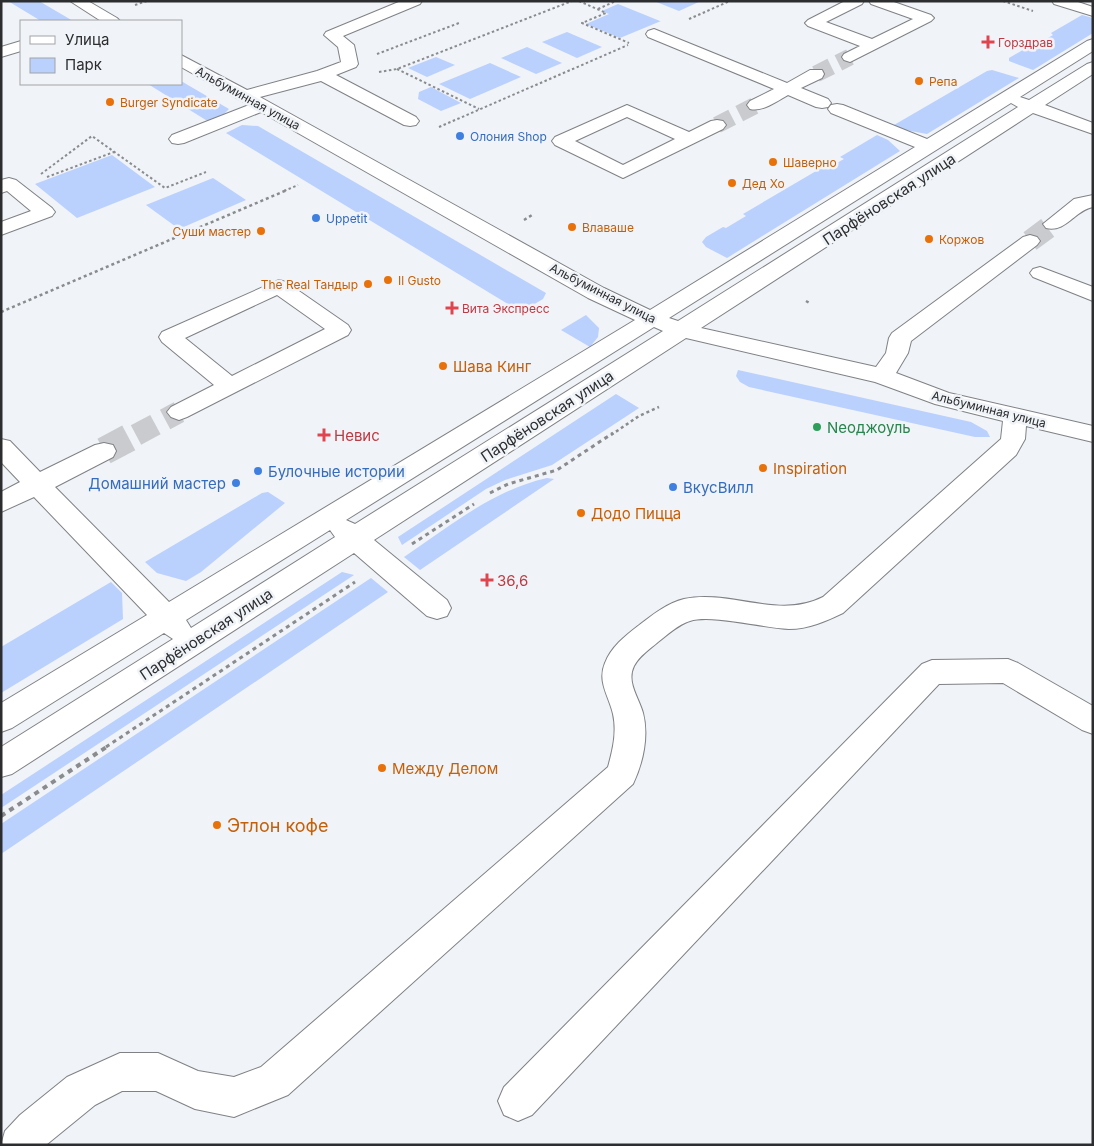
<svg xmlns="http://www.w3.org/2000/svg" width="1094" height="1146" viewBox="0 0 1094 1146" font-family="Inter,sans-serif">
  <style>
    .green { fill: #bad0fd }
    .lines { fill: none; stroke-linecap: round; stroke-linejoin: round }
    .minor-tunnel-far2 { stroke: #c9cbcf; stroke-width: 17; stroke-dasharray: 17 8; stroke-linecap: butt }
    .minor-tunnel-far1 { stroke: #c9cbcf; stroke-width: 22; stroke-dasharray: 22 11; stroke-linecap: butt }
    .minor-tunnel { stroke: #c9cbcf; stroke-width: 28; stroke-dasharray: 28 14; stroke-linecap: butt }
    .minor-casing { stroke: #7f8185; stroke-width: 2 }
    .path-far3 { stroke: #898b8e; stroke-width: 2; stroke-dasharray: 2.5 2.5; stroke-linecap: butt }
    .path-far2 { stroke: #898b8e; stroke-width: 2.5; stroke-dasharray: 3 3; stroke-linecap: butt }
    .path-far1 { stroke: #898b8e; stroke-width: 3; stroke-dasharray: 4 4; stroke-linecap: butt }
    .path { stroke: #898b8e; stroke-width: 4; stroke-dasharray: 5 5; stroke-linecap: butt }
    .minor { fill: #fff; fill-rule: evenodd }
    .health-dot { fill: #e0444e; stroke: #f0f3f7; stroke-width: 2 }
    .food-dot { fill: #e8710a; stroke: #f0f3f7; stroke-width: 2 }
    .shop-dot { fill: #3f7fe0; stroke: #f0f3f7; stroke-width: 2 }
    .leisure-dot { fill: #2e9e5b; stroke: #f0f3f7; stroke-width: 2 }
    .labels { text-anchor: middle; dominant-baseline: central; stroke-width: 5; stroke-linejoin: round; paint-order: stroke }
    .far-health-label { font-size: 12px; fill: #be3a42; stroke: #f0f3f7; text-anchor: start }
    .far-food-label { font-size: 12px; fill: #c56008; stroke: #f0f3f7; text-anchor: start }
    .far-street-label { font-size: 12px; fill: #2c2d2f; stroke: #f0f3f7 }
    .far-shop-label { font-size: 12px; fill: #366cbe; stroke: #f0f3f7; text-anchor: start }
    .street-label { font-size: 15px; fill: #2c2d2f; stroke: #f0f3f7 }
    .food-label { font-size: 15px; fill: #c56008; stroke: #f0f3f7; text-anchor: start }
    .leisure-label { font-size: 15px; fill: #27864d; stroke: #f0f3f7; text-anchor: start }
    .health-label { font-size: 15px; fill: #be3a42; stroke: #f0f3f7; text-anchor: start }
    .shop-label { font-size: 15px; fill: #366cbe; stroke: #f0f3f7; text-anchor: start }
    .near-food-label { font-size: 18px; fill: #c56008; stroke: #f0f3f7; text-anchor: start }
  </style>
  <rect width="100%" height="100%" fill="#f0f3f7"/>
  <path class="green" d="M8,1H39L73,21H41Z
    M654,1H701L679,11Z
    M618,4L660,21H661L620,38L586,24L609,14L602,11Z
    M1082,15L1093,18V33L1033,70L1009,61V58L1038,41L1041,42L1053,35L1051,33Z
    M567,32L602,47L577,58L542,42Z
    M527,47L562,63L536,74L501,58Z
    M436,57L455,65L427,77L408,68Z
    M490,63L521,77L470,99L439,84Z
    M992,70L1019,78L927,134L905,130L894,125L987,71Z
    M181,81L229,109L221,117L209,122L148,84H181Z
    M431,87L461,103L441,111L418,99L419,92Z
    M242,125L258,126L546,293L543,299L521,312L226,133Z
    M877,135L888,140L900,151L727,258L706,247L702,242L706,237L723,227L726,228L746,216L743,214L823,167L826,169L844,159L840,157Z
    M112,155L155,187L77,218L35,184Z
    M213,178L246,200L179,229L146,205Z
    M586,315L599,328L598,337L590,347L561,330Z
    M738,370L971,422L987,431L990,437H975L749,387L740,382L736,376Z
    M616,394L639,408L552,465L505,480L486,489L402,545L398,537Z
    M547,478L554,479L420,570L404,557C450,526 493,490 547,478Z
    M268,492L285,503L201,572L186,581L157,573L145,562L262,493Z
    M342,572L354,575L1,808V795Z
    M371,578L388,592L1,854V824Z
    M111,582L122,593L123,619L1,693V647Z"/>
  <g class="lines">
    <path class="minor-tunnel-far2" d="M816,74L850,57
      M717,125L756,105"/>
    <path class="minor-tunnel-far1" d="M1030,241L1053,224
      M136,435L179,412"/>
    <path class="minor-tunnel" d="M104,451L138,433"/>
    <g class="minor-casing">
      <path id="minor" d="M70,1H88L117,18L120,21H101Z
        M401,1H422L420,4L343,36L354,45L358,64L356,67L336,75L416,117L419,121L416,125L410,126L404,125L321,81L260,97L604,288L650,310L915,147L831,113L828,109L831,105L837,104L843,105L927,139L1087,41L1093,39V51L1020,97L1029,100L1087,64L1093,62V74L1045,105L1093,123V134L1033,113L701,328L876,367L886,353L889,338L892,333L1023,237L1030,235L1037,237L1040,241L1037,245L911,341L908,353L896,373L949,393L1093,426V442L1026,426L1025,439L1016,455L843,613C826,621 809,629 789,629C764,628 711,614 690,621C679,624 667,635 658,642C650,649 639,656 634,666C626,682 639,698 643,713C649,736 643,763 633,784L288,1095L234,1117L195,1109L156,1091H122L95,1105L46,1145H1L5,1131L20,1115L67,1077L120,1053H158L198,1071L234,1077L261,1067L608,767C613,749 617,732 613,714C609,696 597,682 605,663C611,647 625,636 638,626C651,616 667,603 684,599C731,589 778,620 823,597L1001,439L1003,421L935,404L875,382L686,338L374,540L447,600L451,608L447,616L437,619L427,616L354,553L12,774L1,777V747L173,639L164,633L12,728L1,732V703L147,615L34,497L1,512V492L20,482L1,462V439L10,441L40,472L95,445L104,443L113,445L116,451L113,457L55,487L169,602L635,320L588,298L261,112L184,143L178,144L172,143L169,139L172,135L249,105L181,67V55L247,90L317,71L341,62L338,47L324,35L326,32ZM1011,103L1018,107L678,321L669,318ZM654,327L663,331L355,524L346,520ZM330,530L335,537L191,628L186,620Z
        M845,1H864L862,4L826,22L872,39L913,19L871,4L869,1H891L931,15L934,18L931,21L850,62L844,60L842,57L844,54L860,46L808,26L805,23L808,20Z
        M1052,1H1075L1093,7V16L1054,4Z
        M654,29L787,83L810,70H822L824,74L822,78L801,88L828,99L831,103L828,107L822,108L816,107L788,95C777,101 763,112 750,109L747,105L750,101L774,89L648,37L646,34L648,31Z
        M21,41V51L1,57V47Z
        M627,105L689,132L711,121L717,120L723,121L726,125L723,129L623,178L555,145L552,141L555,137ZM627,117L675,139L623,165L575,141Z
        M9,178L16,180L52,208L55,212L52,216L1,235V222L31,211L7,191L1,193V180Z
        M1093,195V207C1075,210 1066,233 1046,228L1043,224L1074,199Z
        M1040,267L1093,287V301L1033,277L1030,273L1033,269Z
        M279,280L286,282L348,325L351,330L348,335L187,417L179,420L171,417L167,412L171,407L214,385L162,342L159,337L162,332ZM277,295L325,329L232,376L185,338Z
        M1008,659L1018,663L1093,706V734L1082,730L1003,683L939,684L532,1115L518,1121L504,1115L498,1101L504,1087L922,664L932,660Z"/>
    </g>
    <path class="path-far3" d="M579,1L606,13L582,23L629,43
      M1003,1L1033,11
      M135,5L147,1
      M598,9L616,1
      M689,19L730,1
      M377,54L459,23
      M397,69L479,109
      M379,72L397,69L572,1
      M439,127L628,45
      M41,174L92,136L165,188L206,172
      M47,177L114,152
      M284,191L298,185"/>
    <path class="path-far2" d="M524,220L532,215
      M806,301L811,304
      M1,312L287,190
      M611,435L639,416L659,407"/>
    <path class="path-far1" d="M490,493L508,484L557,470L613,433
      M412,544L474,504
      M106,747L355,582"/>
    <path class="path" d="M1,816L108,746"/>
    <use href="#minor" class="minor"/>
  </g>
  <g class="health-dot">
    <path d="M985.5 34.5h5v5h5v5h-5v5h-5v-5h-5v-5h5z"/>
    <path d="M449.5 300.5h5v5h5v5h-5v5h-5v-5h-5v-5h5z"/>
    <path d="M321.5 427.5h5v5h5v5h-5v5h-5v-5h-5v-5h5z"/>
    <path d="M484.5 572.5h5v5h5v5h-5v5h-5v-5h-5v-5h5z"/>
  </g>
  <g class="food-dot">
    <circle cx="919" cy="81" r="5"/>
    <circle cx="110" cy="102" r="5"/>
    <circle cx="773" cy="162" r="5"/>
    <circle cx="732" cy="183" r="5"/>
    <circle cx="572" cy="227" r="5"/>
    <circle cx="261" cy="231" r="5"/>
    <circle cx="929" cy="239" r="5"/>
    <circle cx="388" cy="280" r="5"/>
    <circle cx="368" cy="284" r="5"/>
    <circle cx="443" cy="366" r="5"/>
    <circle cx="763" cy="468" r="5"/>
    <circle cx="581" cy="513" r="5"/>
    <circle cx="382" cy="768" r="5"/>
    <circle cx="217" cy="825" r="5"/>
  </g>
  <g class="shop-dot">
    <circle cx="460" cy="136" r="5"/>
    <circle cx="316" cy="218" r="5"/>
    <circle cx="258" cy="471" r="5"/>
    <circle cx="236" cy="483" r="5"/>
    <circle cx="673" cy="487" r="5"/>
  </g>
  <circle class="leisure-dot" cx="817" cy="427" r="5"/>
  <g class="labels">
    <g class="far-health-label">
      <text x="998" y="42">Горздрав</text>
      <text x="462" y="308">Вита Экспресс</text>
    </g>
    <g class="far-food-label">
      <text x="929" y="81">Репа</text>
      <text x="120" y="102">Burger Syndicate</text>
      <text x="783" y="162">Шаверно</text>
      <text x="742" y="183">Дед Хо</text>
      <text x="582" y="227">Влаваше</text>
      <text x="251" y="231" text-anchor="end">Суши мастер</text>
      <text x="939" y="239">Коржов</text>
      <text x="398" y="280">Il Gusto</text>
      <text x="358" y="284" text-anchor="end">The Real Тандыр</text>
    </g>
    <g class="far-street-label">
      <text transform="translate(248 98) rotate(29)">Альбуминная улица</text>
      <text transform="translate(603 293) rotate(27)">Альбуминная улица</text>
      <text transform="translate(989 409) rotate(14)">Альбуминная улица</text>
    </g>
    <g class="far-shop-label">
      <text x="470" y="136">Олония Shop</text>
      <text x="326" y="218">Uppetit</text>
    </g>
    <g class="street-label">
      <text transform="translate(889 199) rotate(-33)">Парфёновская улица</text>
      <text transform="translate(547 416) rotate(-33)">Парфёновская улица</text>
      <text transform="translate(206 634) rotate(-33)">Парфёновская улица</text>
    </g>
    <g class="food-label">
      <text x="453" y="366">Шава Кинг</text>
      <text x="773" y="468">Inspiration</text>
      <text x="591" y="513">Додо Пицца</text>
      <text x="392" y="768">Между Делом</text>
    </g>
    <g class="leisure-label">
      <text x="827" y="427">Neoджоуль</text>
    </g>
    <g class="health-label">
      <text x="334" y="435">Невис</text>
      <text x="497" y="580">36,6</text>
    </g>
    <g class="shop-label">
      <text x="268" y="471">Булочные истории</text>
      <text x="226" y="483" text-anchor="end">Домашний мастер</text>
      <text x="683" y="487">ВкусВилл</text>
    </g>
    <g class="near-food-label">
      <text x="227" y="825">Этлон кофе</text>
    </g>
  </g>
  <rect width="1094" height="1146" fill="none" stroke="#2c2d2f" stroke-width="5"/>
  <rect x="20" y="20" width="162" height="65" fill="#f0f3f7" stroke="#a2a4a7"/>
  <rect x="30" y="36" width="25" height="8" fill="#ffffff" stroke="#a2a4a7"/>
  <text x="65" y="45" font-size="15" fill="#2c2d2f">Улица</text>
  <rect x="30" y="58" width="25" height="15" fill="#bad0fd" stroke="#a2a4a7"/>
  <text x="65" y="70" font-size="15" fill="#2c2d2f">Парк</text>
</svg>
